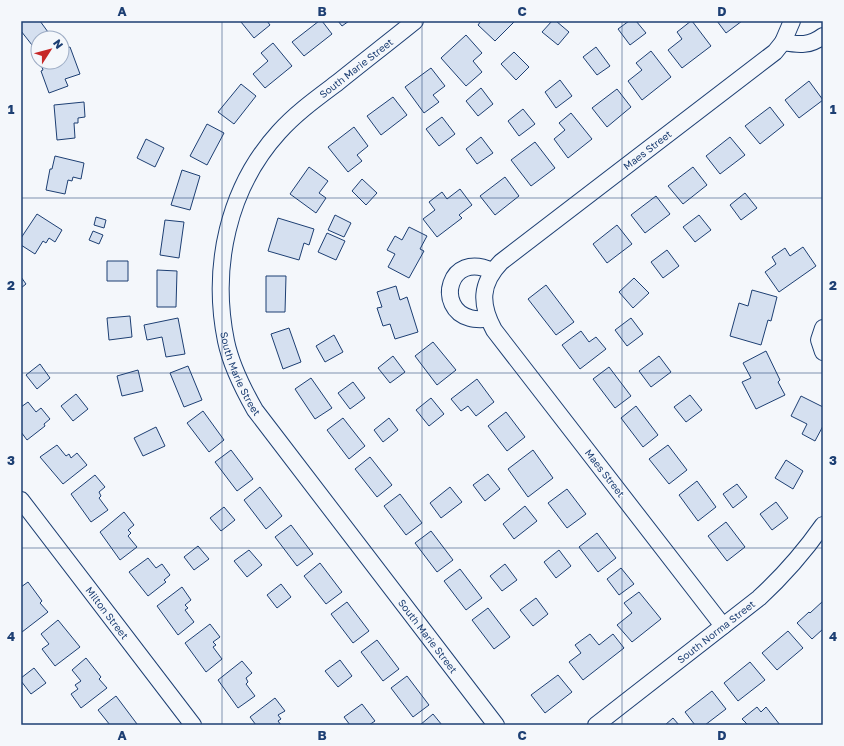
<svg xmlns="http://www.w3.org/2000/svg" width="844" height="746" viewBox="0 0 844 746" font-family="'Golos Text',sans-serif">
  <style>
    .building { fill: #d5e0f0; stroke: #1d3f73 }
    .lines { fill: none; stroke-linecap: round; stroke-linejoin: round }
    .minor-casing { stroke: #1d3f73; stroke-width: 18 }
    .minor { stroke: #f4f7fb; stroke-width: 16 }
    .grid { fill: none; stroke: #1d3f73; stroke-width: 1; stroke-opacity: 0.55 }
    .labels { text-anchor: middle; dominant-baseline: central; stroke-width: 3; stroke-linejoin: round; paint-order: stroke }
    .street-label { font-size: 10px; fill: #1d3f73; stroke: #f4f7fb }
    .neatline { fill: none; stroke: #1d3f73; stroke-width: 1.5 }
    .grid-label { font-size: 13px; text-anchor: middle; font-weight: bold; fill: #1d3f73 }
  </style>
  <rect width="100%" height="100%" fill="#f4f7fb"/>
  <path class="building" d="M21,21H40L48,32L40,38H38V40L32,45L21,31Z
    M242,21H267L270,25L254,38L241,22Z
    M319,21H322L332,34L304,56L292,42Z
    M338,21H349L342,26Z
    M481,21H515L495,41L478,25Z
    M552,21H556L569,32L558,45L542,32Z
    M629,21H636L646,33L630,45L618,29Z
    M691,21H692L711,46L682,68L668,50L682,39L677,32Z
    M717,21H742L726,33Z
    M466,35L482,53L473,61L482,72L466,86L441,58Z
    M273,43L292,66L265,88L253,74L268,61L261,53Z
    M70,47L80,74L65,79L68,86L49,93L41,71L43,70L40,62H62V49Z
    M596,47L610,66L597,75L583,57Z
    M651,51L671,77L642,100L628,81L642,70L636,63Z
    M514,52L529,67L516,80L501,64Z
    M431,68L445,86L433,95L439,102L424,113L405,87Z
    M560,80L572,96L556,108L545,92Z
    M809,81L823,100L799,118L785,100Z
    M241,84L256,96L234,124L218,112Z
    M481,88L493,104L478,116L466,101Z
    M617,89L631,107L607,127L592,108Z
    M393,97L407,115L381,135L367,116Z
    M84,102L85,117L78,118V123H74L75,138L57,140L54,105Z
    M770,107L784,125L760,144L745,126Z
    M523,109L535,124L519,136L508,121Z
    M571,113L592,139L568,158L554,139L565,130L559,123Z
    M442,117L455,134L439,146L426,129Z
    M207,124L224,133L207,165L190,156Z
    M354,127L368,146L357,155L362,161L348,172L328,147Z
    M481,137L493,153L477,164L466,149Z
    M730,137L745,155L720,174L706,156Z
    M146,139L164,148L155,167L137,158Z
    M535,142L555,168L531,186L511,160Z
    M55,156L84,163L81,179L73,177L72,181L68,180L65,194L46,190L50,169H52Z
    M309,167L328,181L319,193L326,198L316,213L290,194Z
    M693,167L707,185L683,204L668,186Z
    M182,170L200,176L190,210L171,205Z
    M505,177L519,196L495,215L480,196Z
    M362,179L377,193L366,205L352,191Z
    M460,189L472,205L459,215L462,218L437,237L423,219L435,210L429,202L442,192L447,199Z
    M745,193L757,208L741,220L730,205Z
    M656,196L670,214L645,233L631,215Z
    M37,214L62,230L55,242L49,238L46,243L43,241L35,254L21,245V238Z
    M335,215L351,223L344,237L328,230Z
    M699,215L711,230L695,242L683,227Z
    M96,217L106,220L104,228L94,225Z
    M278,218L314,229L309,245L304,243L299,260L268,251Z
    M165,220L184,222L179,258L160,255Z
    M617,225L632,244L607,263L593,244Z
    M409,227L427,236L420,249L424,251L409,278L388,267L395,254L387,250L395,236L402,240Z
    M93,231L103,235L99,244L89,240Z
    M327,233L345,241L336,260L318,252Z
    M803,247L816,266L779,292L765,272L776,264L772,257L785,248L790,256Z
    M667,250L679,266L663,278L651,262Z
    M107,261H128V281H107Z
    M157,270L177,271L176,307H157Z
    M266,276H286L285,312H266Z
    M21,277L26,284L21,288Z
    M634,278L649,293L633,308L619,292Z
    M546,285L574,322L556,335L528,299Z
    M396,286L400,300L407,297L418,332L395,339L390,324L383,326L377,308L382,307L377,292Z
    M752,290L777,297L771,321L768,320L761,345L730,336L739,303L748,306Z
    M130,316L132,337L109,340L107,318Z
    M178,318L185,354L166,357L162,337L147,340L144,325Z
    M631,318L643,334L627,346L615,330Z
    M289,328L301,362L283,369L271,334Z
    M581,331L589,342L596,337L606,349L580,369L562,345Z
    M334,335L343,352L325,362L316,346Z
    M433,342L456,370L437,385L415,356Z
    M766,351L780,380L778,382L785,395L756,409L742,382L751,378L743,363Z
    M393,356L405,372L390,383L378,368Z
    M659,356L671,372L651,387L639,371Z
    M40,364L50,378L37,389L26,375Z
    M188,366L202,400L184,407L170,373Z
    M609,367L631,396L615,408L593,379Z
    M138,370L143,391L122,396L117,376Z
    M311,378L332,408L315,419L295,389Z
    M477,379L494,402L476,416L468,406L461,411L451,399Z
    M353,382L365,398L350,409L338,393Z
    M76,394L88,409L73,421L61,406Z
    M690,395L702,410L686,422L674,407Z
    M801,396L823,407V426L815,441L802,434L807,424L791,416Z
    M431,398L444,414L429,426L416,410Z
    M28,402L36,412L41,408L50,419L44,424L45,426L27,440L21,432V407Z
    M636,406L658,435L643,447L621,418Z
    M203,411L224,440L209,452L187,423Z
    M506,412L525,437L507,451L488,426Z
    M343,418L365,446L349,459L327,430Z
    M389,418L398,430L383,442L374,430Z
    M156,427L165,446L143,456L134,438Z
    M57,445L66,456L69,454L71,458L77,453L87,465L63,484L40,457Z
    M668,445L687,470L669,484L649,459Z
    M231,450L253,479L237,491L215,462Z
    M533,450L553,478L528,497L508,469Z
    M370,457L392,485L377,497L355,469Z
    M786,460L803,471L793,489L775,478Z
    M488,474L500,489L485,501L473,485Z
    M95,475L105,487L99,492L101,496L99,498L108,510L91,522L71,494Z
    M697,481L716,507L698,521L679,495Z
    M737,484L747,497L733,508L723,494Z
    M260,487L282,516L266,529L244,500Z
    M450,487L462,502L441,518L430,503Z
    M567,489L586,514L567,528L548,503Z
    M400,494L422,523L406,535L384,506Z
    M776,502L788,518L772,530L760,514Z
    M525,506L537,521L514,539L503,524Z
    M224,507L235,520L221,531L210,518Z
    M124,512L134,525L128,530L131,533L128,536L137,547L120,560L100,532Z
    M726,522L745,547L727,561L708,536Z
    M291,525L313,554L297,566L275,537Z
    M431,531L453,560L437,572L415,543Z
    M597,533L616,558L598,572L579,547Z
    M198,546L209,559L194,570L184,557Z
    M249,550L262,565L247,577L234,561Z
    M559,550L571,566L556,578L544,562Z
    M148,558L156,568L162,564L170,575L164,580L166,582L148,596L129,572Z
    M320,563L342,592L326,604L304,576Z
    M505,564L517,580L502,591L490,576Z
    M621,568L634,584L619,595L607,579Z
    M460,569L482,598L466,610L444,581Z
    M28,582L42,601L40,603L48,612L22,632L21,630V587Z
    M281,584L291,597L277,608L267,595Z
    M182,587L191,600L185,605L188,608L185,610L194,622L178,635L157,606Z
    M639,592L661,619L632,642L617,625L632,613L624,603Z
    M536,598L548,614L533,626L520,610Z
    M823,601V629L812,639L797,623L809,612L810,613Z
    M347,602L369,631L353,643L331,614Z
    M488,608L510,637L494,649L472,620Z
    M58,620L80,647L55,666L42,649L49,644L41,634Z
    M210,624L220,637L213,642L216,645L213,647L222,659L206,672L185,643Z
    M788,631L803,648L777,670L762,653Z
    M590,634L599,645L613,634L624,648L583,680L569,662L581,653L575,645Z
    M377,640L399,669L383,681L361,652Z
    M86,658L101,677L99,679L107,688L81,708L71,694L78,689L75,685L81,681L72,670Z
    M340,660L352,676L338,687L325,671Z
    M242,661L252,673L246,678L248,682L246,684L255,696L238,708L218,680Z
    M750,662L765,680L738,701L724,683Z
    M34,668L46,683L31,694L21,681V678Z
    M558,675L572,692L545,713L531,695Z
    M407,676L429,705L413,717L391,688Z
    M712,691L726,709L705,725H695L685,712Z
    M116,696L137,724L135,725H110L98,710Z
    M275,698L285,711L278,715L281,719L278,721L281,725H256L250,717Z
    M362,704L375,721L369,725H350L344,717Z
    M757,707L761,712L766,707L780,725H748L742,719Z
    M433,714L442,725H420Z
    M673,718L679,725H665Z"/>
  <g class="lines">
    <g class="minor-casing">
      <g id="minor">
        <path id="s1" d="M415,21C389,42 363,62 337,83C317,98 296,113 279,132C228,188 211,267 226,341C231,365 243,389 255,410L496,725"/>
        <path d="M783,42C799,45 810,46 823,36"/>
        <path d="M488,319C482,319 476,320 470,318C435,309 448,250 492,271"/>
        <path d="M823,328L819,340L823,352"/>
        <path id="s2" d="M21,500L193,725"/>
        <path id="s3" d="M723,626L494,330C480,304 480,284 501,262L775,52L783,42L792,21"/>
        <path id="s4" d="M596,725L759,598C783,576 804,552 823,525"/>
      </g>
    </g>
    <use href="#minor" class="minor"/>
  </g>
  <path class="grid" d="M222,21V725M422,21V725M622,21V725M21,198H823M21,373H823M21,548H823"/>
  <g class="labels">
    <g class="street-label">
      <text transform="translate(356 68) rotate(-38)">South Marie Street</text>
      <text stroke="none"><textPath href="#s3" startOffset="633">Maes Street</textPath></text>
      <text stroke="none"><textPath href="#s1" startOffset="435">South Marie Street</textPath></text>
      <text transform="translate(605 473) rotate(52)">Maes Street</text>
      <text stroke="none"><textPath href="#s2" startOffset="142">Milton Street</textPath></text>
      <text stroke="none"><textPath href="#s4" startOffset="152">South Norma Street</textPath></text>
      <text stroke="none"><textPath href="#s1" startOffset="759">South Marie Street</textPath></text>
    </g>
  </g>
  <rect width="844" height="746" fill="none" stroke="#f4f7fb" stroke-width="44"/>
  <g transform="translate(50 50) rotate(54)"><circle r="19" fill="#f4f7fb" stroke="#9eadc5"/>
  <path d="M0-3L7 15L0 10L-7 15Z" fill="#c62828"/>
  <text y="-6" font-size="11" font-weight="bold" text-anchor="middle" fill="#1d3f73">N</text>
  </g>
  <rect x="22" y="22" width="800" height="702" class="neatline"/>
  <g class="grid-label">
    <text x="122" y="16">A</text>
    <text x="322" y="16">B</text>
    <text x="522" y="16">C</text>
    <text x="722" y="16">D</text>
    <text x="11" y="114">1</text>
    <text x="833" y="114">1</text>
    <text x="11" y="290">2</text>
    <text x="833" y="290">2</text>
    <text x="11" y="465">3</text>
    <text x="833" y="465">3</text>
    <text x="11" y="641">4</text>
    <text x="833" y="641">4</text>
    <text x="122" y="740">A</text>
    <text x="322" y="740">B</text>
    <text x="522" y="740">C</text>
    <text x="722" y="740">D</text>
  </g>
</svg>
